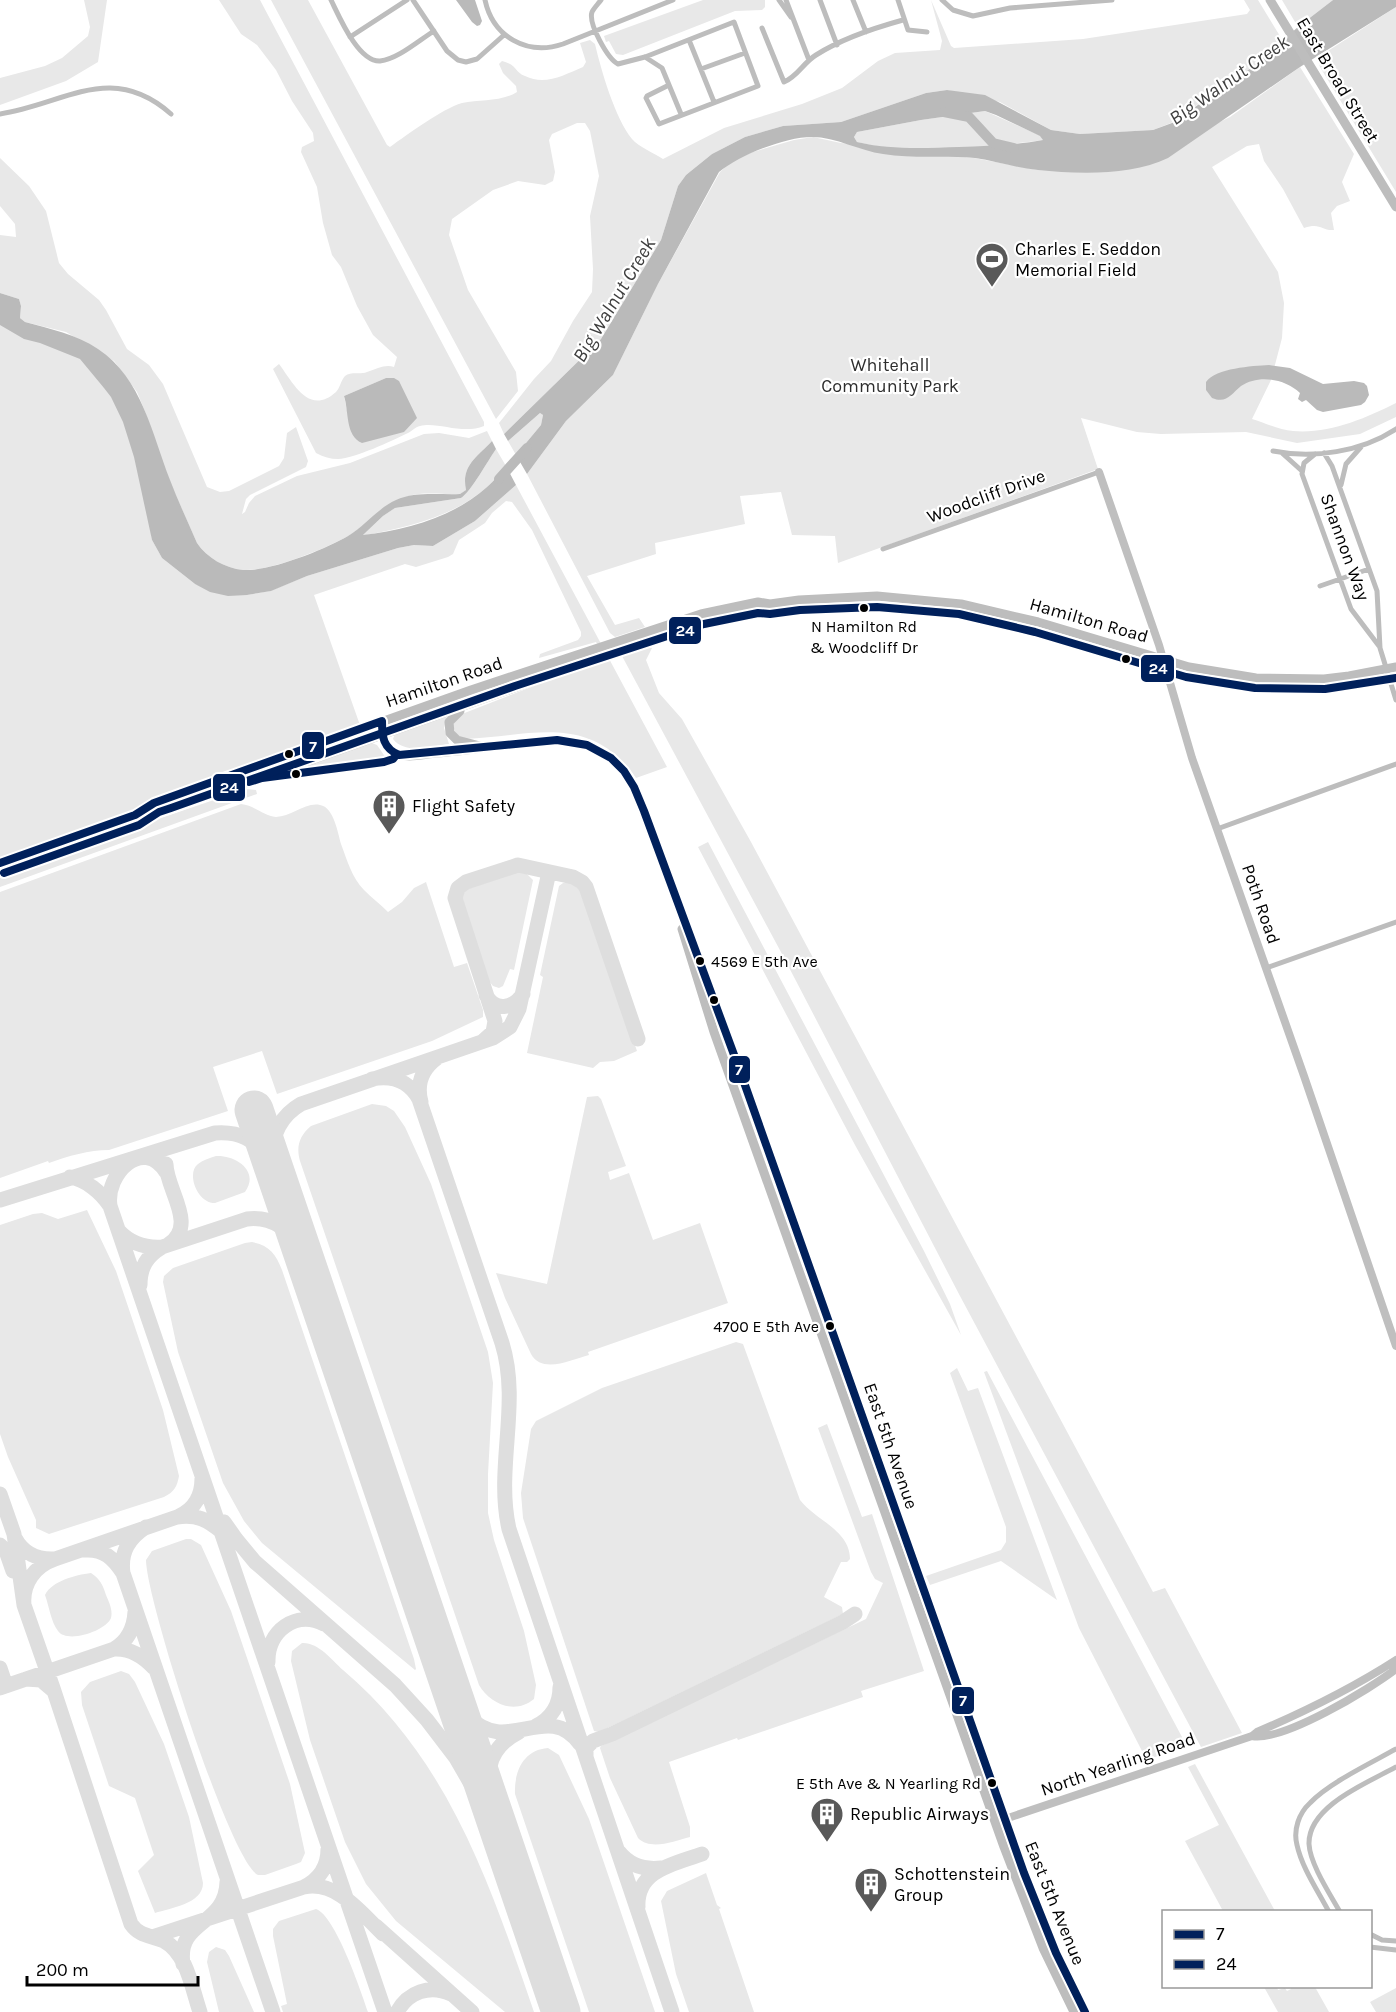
<svg xmlns="http://www.w3.org/2000/svg" width="1396" height="2012" viewBox="0 0 1396 2012" font-family="Karla,sans-serif">
  <style>
    .green { fill: #e8e8e8; fill-rule: evenodd }
    .water { fill: #bababa; fill-rule: evenodd }
    .lines { fill: none; stroke-linecap: round; stroke-linejoin: round }
    .river { stroke: #bababa; stroke-width: 10 }
    .taxiway { stroke: #dedede; stroke-width: 15 }
    .runway { stroke: #dedede; stroke-width: 39 }
    .street { stroke: #bdbdbd; stroke-width: 5 }
    .secondary { stroke: #bfbfbf; stroke-width: 8 }
    .primary { stroke: #bdbdbd; stroke-width: 9 }
    .bus-1-casing { stroke: #fff; stroke-width: 12 }
    .bus-2-casing { stroke: #fff; stroke-width: 12 }
    .bus-1 { stroke: #00205b; stroke-width: 8 }
    .bus-2 { stroke: #00205b; stroke-width: 8 }
    .bus-dot { fill: #000; stroke: #fff; stroke-width: 2 }
    .labels { text-anchor: middle; dominant-baseline: central; stroke-width: 4.5; stroke-linejoin: round; paint-order: stroke }
    .bus-label { font-size: 16px; fill: #000; stroke: #fff; text-anchor: end }
    .street-label { font-size: 18px; fill: #000; stroke: #fff }
    .poi-label { font-size: 18px; fill: #000; stroke: #fff; text-anchor: start }
    .park-label { font-size: 18px; fill: #2d2d2d; stroke: #fff }
    .water-label { font-size: 20px; font-style: italic; fill: #3e3e3e; stroke: #fff }
    .line-badge { stroke: #fff; stroke-width: 2 }
    .badge-label { font-size: 16px; text-anchor: middle; font-weight: bold; fill: #fff }
  </style>
  <rect width="100%" height="100%" fill="#fff"/>
  <path class="green" d="M84,0H107L98,62L66,81L0,105V78L45,66L62,58L88,36L90,27Z
    M219,0H260L484,422V426C462,435 437,421 420,426C415,427 412,431 408,433C392,441 355,458 338,459C330,459 324,457 316,453L273,369L279,364C294,384 309,416 336,392C340,388 341,380 345,376C351,371 360,375 367,372C377,369 385,364 394,367L397,357L373,335L357,306L341,267L332,255L323,223L317,187L301,152L302,147L314,141L313,133L292,101L276,70L257,45L241,34ZM386,378L352,434L344,396Z
    M271,0H308L387,145L390,147C408,134 442,109 462,103C480,99 501,102 517,92L516,86L503,73L499,64L502,61C518,65 514,72 525,76C545,86 564,75 583,67L586,62L580,43L590,40L595,44C601,70 615,118 632,139C639,147 654,153 663,159L724,128L802,104L842,88L878,61L895,53L940,50L942,41L931,0L951,46L954,48L1083,39L1247,14L1250,10L1244,0H1258L1283,41L1254,66L1171,123L1153,130L1080,134L1051,130L1000,102L947,90L926,93L841,122L783,126L745,137L712,154L686,175L678,186L661,240L601,339L504,434L499,423L534,379L551,361L573,321L592,292L593,269L590,216L599,176L590,131L585,123H577L552,134L549,140L555,172L553,181L545,185L518,181L493,190L452,219L449,235L468,290L516,372L518,391L496,419Z
    M703,0H765V7L762,10L735,11L623,55L616,54L609,41L606,42L604,36Z
    M1282,0H1333L1298,27Z
    M1396,7V192L1320,67L1317,58Z
    M1300,67L1354,154L1342,182L1350,201L1337,206L1331,213L1334,230C1321,231 1321,222 1304,228L1283,189L1264,161L1259,144L1247,146L1212,167L1278,272L1284,303L1282,338L1271,380L1252,419C1265,423 1280,430 1293,431C1329,434 1364,419 1396,403V417L1360,434L1297,443L1246,432L1161,434L1137,432L1081,418L1098,469L838,563L835,536L792,535L781,492L740,496L745,524L655,543L656,554L587,576L615,625L639,618L645,627L615,637L610,633L527,474L566,421L613,375L658,284L720,172L732,161L753,152L794,140L813,137L841,143L974,158L1038,170L1119,171L1230,117Z
    M985,111L1041,136L1044,140C987,147 912,156 857,142L854,137L857,132L921,120Z
    M0,158L29,186L46,211L59,263L68,274L99,300L106,310L127,349L149,365L163,384L207,487L220,492L229,491L279,466L284,458L287,433L296,427L308,461L306,467L250,495L246,499L242,514L245,512L249,503L255,496L297,476L350,463L424,434L439,433L469,438L487,431L492,441C476,458 461,466 466,490L460,494C445,495 424,491 409,496C384,505 370,523 348,536C325,549 268,572 243,570C225,568 207,558 197,543L169,480L144,409L137,392L114,361L66,332L25,322L20,318L21,306L19,299L0,293V235L16,237L15,224L0,206Z
    M0,319L81,357L116,397L138,443L152,540L162,558L195,584L247,595L270,591L307,576L398,548L414,545L433,546L475,521L516,485L667,767L636,778C590,712 532,736 465,739C457,737 455,733 453,725L456,719L462,714L549,680L606,661L596,642L539,658L540,654L578,640L581,636V632L532,530L512,502L506,501L492,513L485,523L459,540L453,554L448,557L416,567L405,564L314,595L361,728L0,863Z
    M540,413L543,415L541,425L516,455L508,441Z
    M496,449L506,466C500,473 494,481 487,487C452,518 406,527 362,536L383,516L395,508L461,498C470,493 489,459 496,449Z
    M650,647L652,648L646,660L659,693L682,719L751,842L1153,1592L1165,1588L1242,1733L1201,1747L960,1296L782,954L622,656Z
    M447,716L444,728L449,744C433,746 405,755 393,739L395,734Z
    M365,733L370,734V736L272,771V769L273,765Z
    M372,743L377,745L386,758L308,767L307,766Z
    M246,789L256,790L257,794L0,887V873Z
    M241,804C254,805 263,816 276,817C291,817 305,802 320,805C334,807 338,834 341,844C347,860 352,878 364,890C372,898 380,904 388,912L402,902L414,888L426,882L454,967L467,963L483,1010V1017L432,1041L277,1094L262,1051L213,1067L228,1111L109,1150C89,1150 68,1156 49,1163L48,1161L0,1178V892Z
    M708,842L924,1251L950,1304L961,1335L855,1145L698,847Z
    M518,872L526,873L533,880L514,970L510,969L503,986L499,988L493,986L489,981L460,902V894L464,890Z
    M571,882L578,886L582,891L637,1051L614,1061L600,1062L593,1068L527,1053L543,977L540,975L559,886L563,883Z
    M598,1096L601,1099L626,1166L608,1172L610,1180L629,1173L653,1240L700,1223L728,1303L588,1352L589,1355C571,1360 542,1374 531,1354L505,1298L496,1273L547,1284L587,1097Z
    M372,1104L386,1106L394,1111L405,1127L431,1184L488,1352L493,1383L488,1474V1513L494,1540L524,1631L536,1685L534,1699C515,1715 490,1704 479,1685L300,1161C296,1147 299,1136 311,1126Z
    M216,1156C236,1155 260,1171 245,1192L215,1203C197,1203 186,1173 198,1164C203,1160 210,1158 216,1156Z
    M87,1210L116,1271L163,1410L179,1476C177,1487 174,1492 164,1497L49,1534L36,1528V1520L8,1457L0,1434V1225L33,1214L42,1213L58,1219Z
    M252,1242C269,1245 276,1254 282,1270L414,1659L416,1669L415,1670L262,1543L244,1521L223,1483L178,1352L163,1282L164,1276L173,1268L245,1243Z
    M736,1342L743,1344L800,1500C815,1520 850,1530 850,1559L847,1562H841L824,1597L842,1607L843,1614L618,1723L599,1732L594,1731L523,1518L521,1493L531,1429L536,1421L602,1388Z
    M957,1368L968,1391L978,1388L1057,1600L1001,1561L930,1585L926,1576L1001,1550L1006,1542V1527L950,1373Z
    M987,1371L1182,1737L1180,1750L1151,1758L1142,1751L1079,1628L984,1372Z
    M827,1424L862,1517L872,1514L924,1671L861,1691L863,1697L738,1740L737,1738L669,1762L690,1827V1837C674,1841 651,1851 638,1838L610,1778L600,1748L601,1746L866,1619L883,1583L875,1579L871,1572L818,1428Z
    M186,1539H191L201,1545L231,1611L290,1784L305,1853L301,1862L296,1864L265,1875H258C230,1862 146,1599 146,1560L152,1551Z
    M91,1573C100,1579 103,1585 106,1595C109,1602 113,1610 111,1618C106,1631 67,1644 58,1631C51,1622 49,1606 45,1595C52,1581 75,1575 91,1573Z
    M302,1643C318,1642 332,1660 343,1670C449,1760 490,1884 534,2012H505L396,1921L366,1884L345,1842L310,1740L291,1661L292,1651Z
    M121,1671L129,1674L135,1682L164,1744L189,1817L203,1883C203,1904 170,1908 155,1913L138,1871L154,1855L135,1798L109,1786L82,1705L81,1692L90,1682Z
    M548,1748L559,1755L589,1819L655,2012H589L515,1794C514,1772 523,1750 548,1748Z
    M1195,1764L1275,1911H1223L1185,1841L1219,1825L1188,1767Z
    M706,1873L717,1905L721,1908L719,1909L754,2012H689L676,1974L661,1901L667,1891Z
    M316,1909C335,1915 361,1991 368,2012H283L281,2006L287,2004L273,1936V1929L279,1921Z
    M216,1947L225,1950L229,1956L254,2012H219L207,1962L209,1952Z
    M1264,1987H1277L1278,1990L1285,1988L1287,1991L1291,1989L1290,1987H1315L1329,2012H1278Z
    M1396,1988V2012H1376L1370,2002Z"/>
  <path class="water" d="M456,0H475L482,21L480,25L477,26L472,22Z
    M1333,0H1396V7L1300,67L1168,158C1132,176 1077,174 1038,170C1016,168 996,161 975,158C944,155 913,159 883,154C860,151 836,137 812,137C785,137 740,155 719,172L658,284L613,375L566,421L527,474L516,455L541,425L543,415L540,413L508,441L504,434L601,339L661,240L678,186L686,175L712,154L745,137L783,126L841,122L926,93L947,90L985,95L1051,130L1080,134L1153,130L1172,123L1254,66L1298,27ZM985,111L996,115L1040,136L1043,140C1016,145 987,146 959,147C926,148 890,150 857,142L854,137L857,132L921,120Z
    M0,293L19,299L21,306L20,318L25,322C50,329 76,334 98,349C142,378 152,434 170,480C178,501 188,522 197,543C207,558 225,568 243,570C269,572 326,549 348,536C365,526 378,508 396,500C415,491 440,495 460,494L466,490C461,466 476,458 492,441L496,449C489,459 470,493 461,498L395,508L383,516L363,535C406,530 454,517 487,487C494,481 500,473 506,466L516,485L475,521L433,546L414,545L398,548L307,576L271,591L247,595L228,596L210,592L195,584L162,558L152,540L134,457L123,422L111,397L104,388L80,359L40,343L24,339L0,325Z
    M1269,365L1290,368L1323,384L1354,381L1364,383L1367,386L1369,395L1365,402L1361,405L1323,412L1317,410L1306,400L1302,402L1298,399L1300,393C1285,379 1259,374 1241,386C1231,394 1227,404 1212,398L1206,390V382C1216,368 1252,366 1269,365Z
    M386,378H394L399,381L417,418L404,432L362,443C345,436 349,411 344,396Z"/>
  <g class="lines">
    <path class="river" d="M944,112L969,117L993,143L1014,148
      M499,479L527,448"/>
    <path class="taxiway" d="M486,995C495,1012 513,1009 523,994
      M483,1041L493,1032L495,1021L455,898L458,888L466,882L518,865L573,877L582,882L586,887L638,1039
      M372,1079C392,1075 409,1081 419,1099L502,1343C521,1404 495,1468 509,1529L672,2012
      M421,1102C416,1084 422,1069 437,1058
      M271,1158C272,1135 280,1116 301,1104L493,1038L510,1027L519,1009L549,872
      M166,1164C166,1189 198,1225 169,1244
      M166,1172C143,1136 105,1174 110,1206L385,2012
      M70,1177C86,1180 101,1192 110,1206
      M0,1200L215,1133C241,1131 253,1140 271,1158
      M119,1231C131,1244 145,1248 162,1247
      M140,1285C140,1267 147,1256 162,1247L247,1219C271,1216 289,1229 302,1249
      M0,1494L14,1534L24,1605L54,1691
      M179,1516C195,1509 202,1495 202,1478
      M224,1522L236,1539L255,1562L395,1685L427,1720L456,1758L471,1784L514,1872
      M146,1527C129,1538 120,1552 123,1573L273,2012
      M15,1538C23,1553 38,1560 55,1559
      M0,1545L6,1551L13,1571
      M85,1550C104,1549 113,1558 123,1573
      M24,1605C22,1583 35,1566 55,1559L177,1517C197,1514 208,1520 222,1532
      M114,1649C128,1641 134,1628 135,1612
      M268,1662C267,1631 296,1610 324,1624
      M0,1668L6,1686
      M26,1679L41,1680L54,1691L131,1924C140,1937 151,1935 164,1941C187,1953 192,1989 200,2012
      M450,1685C455,1696 460,1708 469,1717C507,1757 548,1699 580,1744
      M0,1688L114,1649C130,1648 143,1656 154,1668
      M536,1726C552,1718 560,1704 560,1687
      M586,1757V1748L593,1741L612,1734L843,1622L855,1614
      M493,1812C486,1779 483,1750 519,1732
      M619,1852C630,1866 644,1870 661,1868
      M304,1887C320,1879 328,1866 328,1849
      M638,1907C636,1870 674,1864 702,1854
      M376,1926L472,2012
      M152,1937L304,1887C337,1880 362,1914 383,1934
      M183,1964C176,1920 226,1926 227,1882
      M397,2012C408,1992 430,1984 451,1994"/>
    <path class="runway" d="M254,1110L561,2012"/>
    <path class="street" d="M331,0C339,16 358,62 380,61C398,59 418,41 434,31
      M413,0L447,51L458,60L466,62L477,59L504,35
      M485,0C493,37 527,56 563,44L673,0
      M601,0C598,4 594,8 592,12C588,24 608,59 618,64L645,57L734,22L758,86L659,124L646,98L647,96L669,85
      M779,0L791,17
      M786,0L809,60
      M820,0L837,45
      M853,0L866,32
      M898,0L908,30L927,32
      M942,0L953,10L973,16L1010,8L1112,0
      M762,28L784,82C798,76 803,63 816,55C841,39 874,28 903,20
      M350,37L407,0
      M689,40L714,102
      M645,57L662,68L681,114
      M701,69L745,53
      M0,114C65,104 111,61 171,114
      M1273,451C1313,459 1361,452 1396,429
      M1282,453L1302,471
      M1324,453L1332,466L1377,591L1380,648L1396,700
      M1315,454L1304,463L1302,474L1351,609L1379,646
      M1341,485L1346,464L1361,447
      M883,549L1099,472
      M1320,586L1369,569
      M1217,829L1396,764
      M1266,968L1396,922
      M1329,1912C1318,1891 1302,1868 1297,1845C1293,1830 1299,1813 1310,1803C1329,1783 1371,1763 1396,1749
      M1340,1912C1330,1894 1310,1864 1309,1844C1308,1806 1367,1783 1396,1767
      M1370,1934L1382,1940L1396,1941
      M1370,1947L1396,1950"/>
    <path class="secondary" d="M1099,472L1159,645L1192,758L1304,1076L1396,1346
      M1252,1736C1283,1742 1370,1689 1396,1669
      M999,1821L1252,1736L1257,1732C1306,1711 1351,1689 1396,1660"/>
    <path class="primary" d="M1270,0L1396,207
      M460,711L449,722L450,733L457,740L480,746
      M382,721C382,733 382,747 395,753C405,759 424,754 436,753C462,751 488,747 514,744C565,738 605,737 634,787L740,1071L1024,1873L1056,1953L1085,2012
      M282,775L384,762L393,759L397,754
      M135,815L154,803L471,690L701,614L758,602L770,604L799,600L877,596L961,604L1038,622L1189,667L1256,678L1324,679L1349,676L1396,667
      M0,863L135,815L157,813L258,779L663,635L705,622L759,610L770,604
      M682,929L714,1032L1004,1847L1043,1948L1074,2012"/>
    <g class="bus-1-casing">
      <path id="bus-1" d="M249,782L262,778L384,762L393,759L397,754
        M0,863L135,815L154,803L382,721C382,737 383,748 399,755L557,740L587,745L611,758L624,771L634,787L644,811L740,1071L1024,1873L1056,1953L1085,2012"/>
    </g>
    <g class="bus-2-casing">
      <path id="bus-2" d="M4,873L139,825L159,812L171,808L515,686L704,624L758,613L770,614L800,610L877,607L959,614L1035,632L1186,677L1255,688L1325,689L1396,678"/>
    </g>
    <use href="#bus-1" class="bus-1"/>
    <use href="#bus-2" class="bus-2"/>
  </g>
  <defs>
    <g id="stadium-pin" transform="scale(1.725)"><path d="M0 17L-7.5 6A9.5 9.5 0 1 1 7.5 6Z" fill="#595959" stroke="#fff"/><path d="M0-5a6.5 5 0 1 0 0 10a6.5 5 0 1 0 0-10ZM-3.5-1.8h7v3.6h-7Z" fill="#fff"/></g>
    <g id="building-pin" transform="scale(1.725)"><path d="M0 17L-7.5 6A9.5 9.5 0 1 1 7.5 6Z" fill="#595959" stroke="#fff"/><path d="M-4-6H4V6H1V3H-1V6H-4ZM-2.5-4.3h1.7v1.8h-1.7ZM.8-4.3h1.7v1.8H.8ZM-2.5-1h1.7V.8h-1.7ZM.8-1h1.7V.8H.8Z" fill="#fff"/></g>
  </defs>
  <g fill-rule="evenodd">
    <use href="#stadium-pin" x="992" y="259"/>
    <use href="#building-pin" x="389" y="806"/>
    <use href="#building-pin" x="827" y="1814"/>
    <use href="#building-pin" x="871" y="1884"/>
  </g>
  <g class="bus-dot">
    <circle cx="864" cy="608" r="5"/>
    <circle cx="1126" cy="659" r="5"/>
    <circle cx="289" cy="754" r="5"/>
    <circle cx="296" cy="774" r="5"/>
    <circle cx="700" cy="961" r="5"/>
    <circle cx="714" cy="1000" r="5"/>
    <circle cx="830" cy="1326" r="5"/>
    <circle cx="992" cy="1783" r="5"/>
  </g>
  <g class="labels">
    <g class="bus-label">
      <text x="864" y="626" text-anchor="middle">N Hamilton Rd<tspan x="864" dy="21">&amp; Woodcliff Dr</tspan></text>
      <text x="711" y="961" text-anchor="start">4569 E 5th Ave</text>
      <text x="819" y="1326">4700 E 5th Ave</text>
      <text x="981" y="1783">E 5th Ave &amp; N Yearling Rd</text>
    </g>
    <g class="street-label">
      <text transform="translate(1338 80) rotate(59)">East Broad Street</text>
      <text transform="translate(986 496) rotate(-20)">Woodcliff Drive</text>
      <text transform="translate(1345 547) rotate(70)">Shannon Way</text>
      <text transform="translate(1089 620) rotate(16)">Hamilton Road</text>
      <text transform="translate(444 682) rotate(-19)">Hamilton Road</text>
      <text transform="translate(1261 904) rotate(71)">Poth Road</text>
      <text transform="translate(891 1446) rotate(71)">East 5th Avenue</text>
      <text transform="translate(1118 1764) rotate(-19)">North Yearling Road</text>
      <text transform="translate(1055 1903) rotate(68)">East 5th Avenue</text>
    </g>
    <g class="poi-label">
      <text x="1015" y="249">Charles E. Seddon<tspan x="1015" dy="21">Memorial Field</tspan></text>
      <text x="412" y="806">Flight Safety</text>
      <text x="850" y="1814">Republic Airways</text>
      <text x="894" y="1874">Schottenstein<tspan x="894" dy="21">Group</tspan></text>
    </g>
    <g class="park-label">
      <text x="890" y="365">Whitehall<tspan x="890" dy="21">Community Park</tspan></text>
    </g>
    <g class="water-label">
      <text transform="translate(1229 80) rotate(-35)">Big Walnut Creek</text>
      <text transform="translate(614 300) rotate(-59)">Big Walnut Creek</text>
    </g>
  </g>
  <g class="line-badge">
    <rect x="668" y="616" width="34" height="29" rx="6" fill="#00205b"/>
    <rect x="1140" y="654" width="35" height="29" rx="6" fill="#00205b"/>
    <rect x="301" y="731" width="24" height="29" rx="6" fill="#00205b"/>
    <rect x="212" y="773" width="34" height="29" rx="6" fill="#00205b"/>
    <rect x="728" y="1055" width="23" height="29" rx="6" fill="#00205b"/>
    <rect x="951" y="1686" width="24" height="29" rx="6" fill="#00205b"/>
  </g>
  <g class="badge-label">
    <text x="685" y="636">24</text>
    <text x="1158" y="674">24</text>
    <text x="313" y="752">7</text>
    <text x="229" y="793">24</text>
    <text x="739" y="1075">7</text>
    <text x="963" y="1706">7</text>
  </g>
  <rect x="1162" y="1910" width="210" height="78" fill="#ffffff" stroke="#999999" stroke-width="1.5"/>
  <rect x="1174" y="1930" width="30" height="9" fill="#00205b" stroke="#999999" stroke-width="1.5"/>
  <text x="1216" y="1940" font-size="18" fill="#000000">7</text>
  <rect x="1174" y="1960" width="30" height="9" fill="#00205b" stroke="#999999" stroke-width="1.5"/>
  <text x="1216" y="1970" font-size="18" fill="#000000">24</text>
  <path d="M27 1976v9h171v-9" fill="none" stroke="#000000" stroke-width="3"/>
  <text x="36" y="1976" font-size="18" fill="#000000" stroke="#ffffff" stroke-width="4.5" paint-order="stroke">200 m</text>
</svg>
